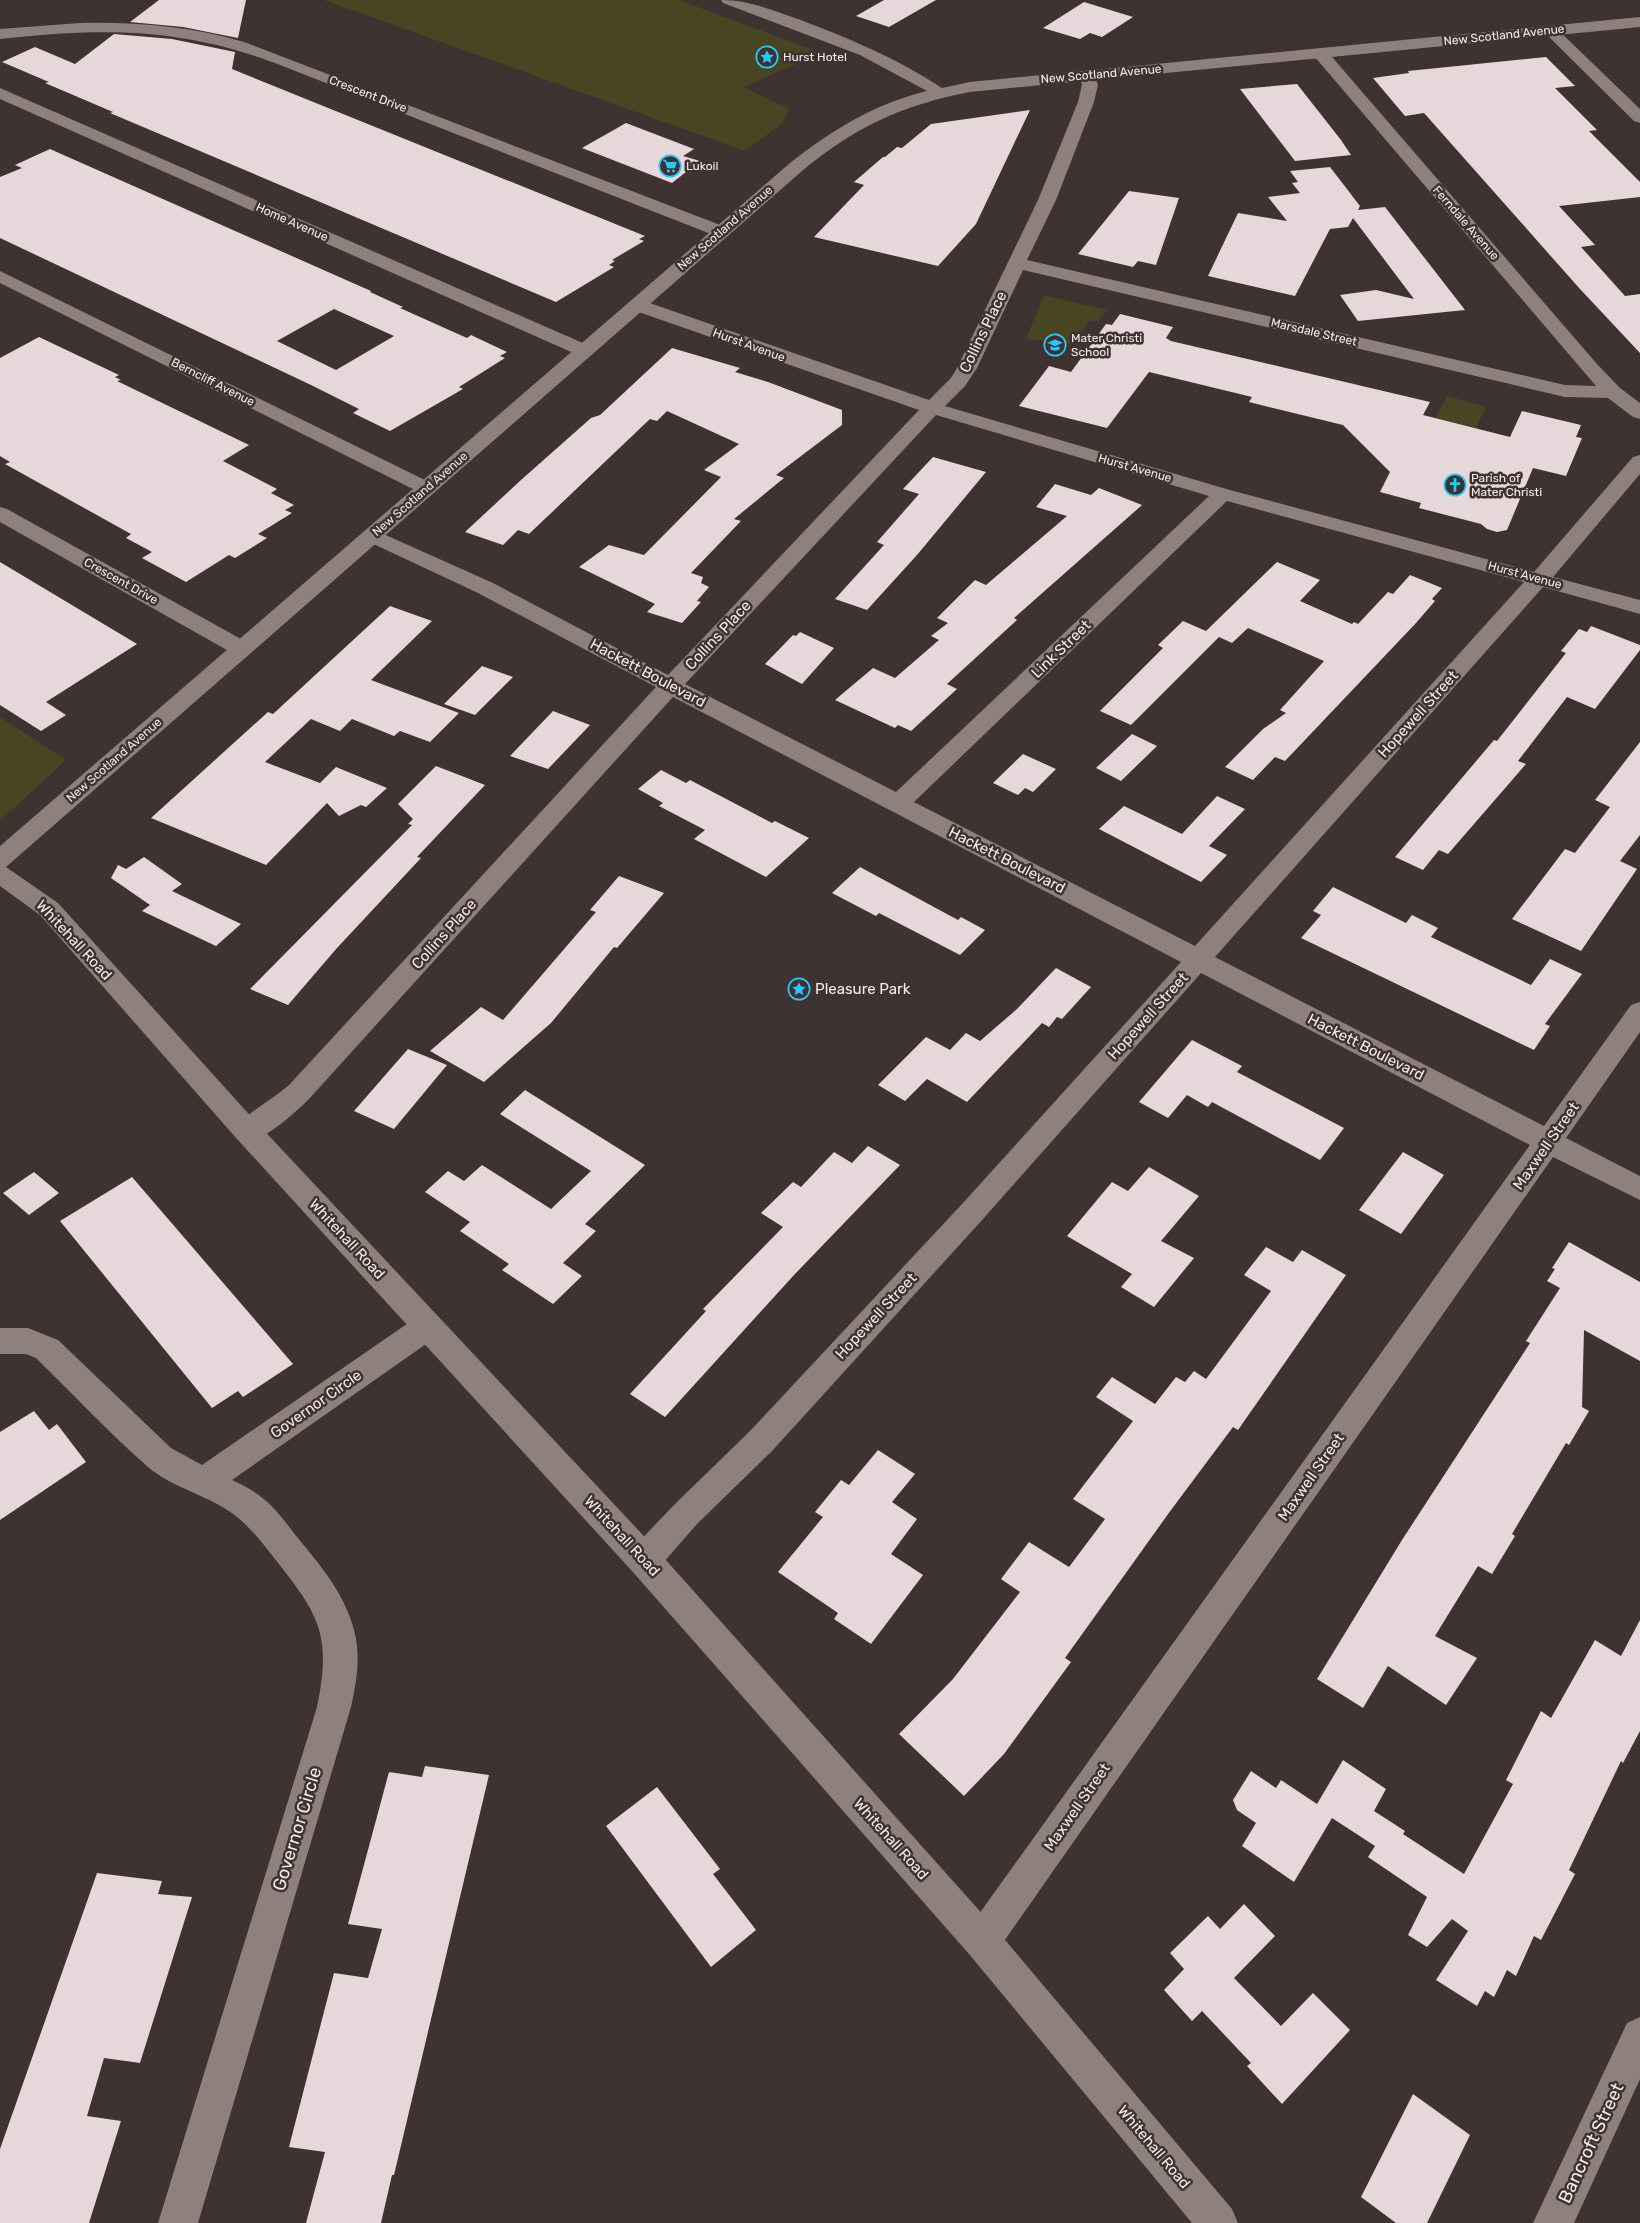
<svg xmlns="http://www.w3.org/2000/svg" width="1640" height="2223" viewBox="0 0 1640 2223" font-family="Rubik,sans-serif">
  <style>
    .green { fill: #484522 }
    .building { fill: #e6d7da; fill-rule: evenodd }
    .lines { fill: none; stroke-linecap: round; stroke-linejoin: round }
    .street { fill: #8e817d; fill-rule: evenodd }
    .secondary { fill: #8e817d; fill-rule: evenodd }
    .labels { text-anchor: middle; dominant-baseline: central; stroke-width: 5; stroke-linejoin: round; paint-order: stroke }
    .far-street-label { font-size: 12px; fill: #f3ecea; stroke: #3e3330 }
    .far-poi-label { font-size: 12px; fill: #f3ecea; stroke: #3e3330; text-anchor: start }
    .street-label { font-size: 15px; fill: #f3ecea; stroke: #3e3330 }
    .poi-label { font-size: 15px; fill: #f3ecea; stroke: #3e3330; text-anchor: start }
    .near-street-label { font-size: 18px; fill: #f3ecea; stroke: #3e3330 }
  </style>
  <rect width="100%" height="100%" fill="#3e3330"/>
  <path class="green" d="M324,0H679L821,53L744,87L789,109L783,123L745,151Z
    M1044,295L1107,310L1099,320L1089,321L1072,344L1026,339Z
    M1447,396L1486,407L1476,428L1435,418Z
    M0,717L66,760L0,821Z"/>
  <path class="building" d="M159,0H246L238,38L183,27L130,22Z
    M884,0H936L889,27L856,16Z
    M1084,2L1133,17L1102,37L1090,33L1080,39L1043,28Z
    M114,34L172,39L235,52L232,69L645,236L639,239L644,241L612,260L615,261L609,265L614,267L556,302L110,113L113,112L45,83L49,82L2,62L35,47L75,64Z
    M1546,57L1575,86L1555,88L1597,130L1589,131L1640,182V197L1559,206L1595,245L1581,247L1625,296L1640,294V353L1580,289L1424,113L1405,116L1373,78L1409,73L1408,71Z
    M1297,84L1341,140L1351,155L1295,161L1240,89Z
    M1030,110L976,224L938,266L814,237L864,185L854,182L883,157H885L897,147L902,148L931,124Z
    M626,123L694,149L683,156L700,161L672,183L582,148Z
    M50,149L371,291L370,292L403,307L400,308L467,338L471,335L507,352L500,356L505,358L459,387L463,389L390,431L353,413L359,409L311,385L0,238V177L22,168L15,165ZM334,309L394,336L336,370L277,341Z
    M1330,167L1360,206L1358,210L1385,207L1465,310L1358,321L1340,295L1376,290L1414,299L1353,218L1348,227L1330,229L1295,296L1208,276L1238,213L1287,221L1268,197L1300,193L1292,183L1298,182L1290,171Z
    M1129,191L1179,198L1156,265L1138,261L1133,267L1078,254Z
    M1120,314L1173,327L1166,338L1171,341L1430,402L1423,415L1510,437L1522,411L1581,425L1576,437L1582,438L1566,476L1533,468L1507,530L1497,532L1487,529L1481,524L1419,508L1421,503L1380,492L1390,472L1343,425L1249,402L1252,397L1149,372L1107,428L1019,406L1049,366L1071,372L1106,324L1112,325Z
    M39,337L119,375L115,377L121,380L117,381L249,445L223,461L277,489L271,493L294,505L285,510L292,513L258,534L267,538L235,558L229,555L186,582L142,558L152,552L126,538L131,534L5,464L10,462L0,456V358Z
    M672,348L740,368L735,372L768,382L842,410V425L776,475L784,478L734,519L741,521L691,573L703,577L701,583L709,587L697,601L701,602L682,623L647,612L655,604L579,567L609,545L644,555L721,477L704,470L739,444L667,411L657,421L650,419L529,534L518,530L503,545L465,532L521,480L591,418L600,415Z
    M933,457L986,472L917,555L867,610L835,599L884,545L877,542L919,494L903,489Z
    M1055,484L1091,495L1099,488L1142,505L1014,618L1017,620L947,684L957,689L911,731L898,725L895,728L835,700L873,668L895,678L939,640L931,636L948,623L937,618L975,580L986,585L1067,516L1036,507Z
    M0,562L137,644L46,702L66,715L41,731L0,705Z
    M1277,562L1320,580L1300,601L1352,624L1354,622L1358,624L1388,592L1393,594L1410,575L1442,588L1432,599L1435,601L1416,623L1285,761L1275,757L1253,780L1225,767L1263,729L1286,713L1280,710L1324,661L1248,628L1232,643L1219,637L1131,725L1100,711L1163,648L1158,645L1183,621L1206,631Z
    M390,606L432,621L371,680L459,713L430,742L400,731L394,736L352,719L340,731L311,719L265,762L320,783L336,767L387,788L366,807L361,805L339,816L327,803L266,865L151,818L268,712L273,714Z
    M1591,626L1640,645V650L1595,709L1567,697L1518,761L1526,764L1448,854L1439,850L1423,870L1395,857L1494,740L1497,741L1566,653L1561,651L1579,629L1587,632Z
    M800,632L834,648L802,684L765,664L793,635L796,636Z
    M482,666L513,677L475,715L444,704Z
    M553,711L590,725L548,769L510,756Z
    M1132,734L1157,746L1121,781L1096,768Z
    M1640,742V835L1620,861L1637,869L1581,951L1512,919L1565,849L1575,853L1610,807L1595,800Z
    M1023,754L1056,769L1033,792L1025,788L1018,795L993,783Z
    M436,766L485,785L417,857L421,858L337,948L288,1005L250,989L412,825L408,824L413,819L398,804Z
    M661,770L686,783L690,780L772,823L775,821L809,838L766,877L694,839L705,830L659,806L663,803L638,789Z
    M1217,796L1245,809L1209,846L1227,855L1201,882L1099,829L1124,806L1182,834Z
    M144,857L182,884L172,891L241,924L216,946L142,911L150,905L111,878L118,865L126,869Z
    M860,867L958,920L961,917L985,930L960,955L879,913L876,916L832,893Z
    M619,876L664,893L617,948L614,947L551,1023L484,1082L430,1051L481,1007L503,1020L596,912L590,910Z
    M1333,887L1406,923L1412,915L1438,928L1431,937L1531,985L1550,959L1582,974L1545,1024L1550,1026L1534,1050L1301,938L1321,915L1313,911Z
    M1056,968L1091,987L1062,1019L1057,1017L1049,1027L1042,1023L967,1102L927,1079L905,1101L878,1085L926,1037L950,1050L966,1033L980,1041L1017,1009Z
    M1192,1040L1242,1066L1237,1072L1344,1128L1320,1160L1212,1102L1208,1107L1187,1095L1168,1118L1139,1102Z
    M408,1049L447,1065L394,1129L354,1111Z
    M525,1090L645,1165L585,1224L596,1231L563,1263L582,1276L553,1304L502,1270L509,1264L460,1231L470,1222L425,1192L448,1171L464,1181L482,1165L551,1209L591,1171L500,1114Z
    M868,1146L900,1165L794,1275L665,1417L630,1394L706,1311L703,1309L783,1227L761,1213L793,1182L801,1187L834,1152L852,1163Z
    M1403,1152L1444,1175L1401,1234L1359,1210Z
    M1149,1167L1199,1196L1161,1241L1194,1258L1154,1307L1121,1287L1132,1274L1067,1236L1112,1182L1128,1191Z
    M34,1172L59,1193L29,1215L3,1193Z
    M132,1177L293,1364L243,1397L238,1391L212,1408L60,1221Z
    M1569,1242L1640,1282V1361L1584,1330L1582,1407L1589,1411L1569,1445L1566,1443L1512,1534L1515,1536L1492,1574L1478,1566L1435,1636L1477,1658L1446,1705L1388,1666L1363,1708L1317,1679L1402,1540L1530,1343L1526,1341L1560,1288L1547,1281L1555,1269L1552,1268Z
    M1266,1247L1293,1262L1302,1250L1346,1275L1238,1430L1233,1427L1171,1510L1065,1658L1071,1662L1004,1754L964,1796L899,1734L953,1679L1020,1592L1001,1579L1029,1542L1069,1567L1105,1519L1073,1499L1133,1421L1096,1397L1112,1377L1155,1404L1176,1377L1185,1382L1194,1371L1206,1379L1271,1291L1244,1275Z
    M34,1411L49,1430L57,1424L86,1462L0,1520V1432Z
    M878,1450L915,1474L892,1502L917,1519L891,1554L923,1575L871,1644L834,1619L838,1613L778,1572L823,1517L815,1512L841,1480L849,1485Z
    M1640,1620V1731L1623,1763L1621,1761L1569,1870L1575,1874L1541,1940L1534,1936L1516,1976L1507,1970L1494,1997L1485,1991L1477,2006L1436,1980L1468,1931L1452,1919L1427,1947L1408,1935L1427,1897L1368,1857L1375,1846L1332,1818L1294,1882L1242,1846L1256,1823L1237,1810L1233,1800L1251,1771L1276,1788L1281,1780L1317,1804L1343,1760L1386,1789L1374,1811L1405,1831L1403,1834L1464,1874L1513,1784L1506,1780L1541,1711L1551,1718L1595,1640L1621,1656Z
    M425,1766L489,1775L394,2175H392L381,2223H306L325,2152L289,2147L334,1973L368,1978L382,1929L348,1924L389,1772L422,1777Z
    M657,1787L720,1869L713,1874L756,1930L711,1967L606,1826Z
    M97,1873L162,1881L158,1894L192,1897L140,2063L104,2058L87,2116L121,2121L89,2223H0V2149Z
    M1244,1904L1275,1936L1234,1978L1281,2026L1313,1993L1350,2030L1282,2104L1247,2066L1251,2063L1202,2011L1192,2021L1164,1990L1184,1969L1170,1953L1208,1916L1220,1929Z
    M1413,2094L1470,2135L1427,2223H1396L1361,2197Z"/>
  <g class="lines">
    <path class="street" d="M80,23C136,22 190,26 244,42L728,228L731,232L728,236H716L275,63C178,27 102,28 0,39V29Z
      M1551,26L1556,28L1640,109V123L1634,121L1546,34L1543,31Z
      M1320,48L1326,50L1597,364L1620,388L1640,403V419L1633,417L1608,398L1565,397L1023,270L977,368L965,386L945,406L1230,490L1534,572L1633,457L1640,455V474L1553,577L1640,600V614L1543,587L1215,957L1544,1126L1631,1005L1640,1002V1032L1566,1138L1640,1176V1200L1553,1157L995,1954L982,1959L969,1954L964,1941L969,1928L1530,1145L1201,973L983,1219L772,1451L697,1524L656,1571L644,1575L632,1571L628,1560L632,1549L675,1504L750,1431L963,1203L1181,962L673,697L309,1099C296,1112 266,1139 249,1141C245,1142 241,1140 237,1139L233,1131C240,1117 275,1098 289,1085L656,687L478,593L365,540L361,536L365,532L372,530L379,532L493,583L668,675L919,410L630,309L628,305L630,301H644L929,400L951,378L957,368L1038,200L1078,102L1082,85L1079,75L1087,70L1093,72L1098,85L1094,102L1056,200L1027,260L1565,385L1596,386L1314,56L1312,53L1314,50ZM936,415L1209,496L896,792L685,684ZM1227,501L1524,582L1195,946L914,802Z
      M0,88L592,347L594,351L592,355H578L0,99Z
      M0,271L433,484L436,488L433,492L426,494L419,492L0,283Z
      M0,507L7,509L250,644L253,649L250,654L242,656L234,654L0,522Z
      M428,1313L439,1317L443,1326L439,1335L232,1480C243,1485 255,1491 265,1500C277,1510 287,1524 297,1537C322,1567 349,1599 356,1639C360,1662 356,1684 351,1707L198,2223H158L317,1707C332,1634 319,1615 275,1559C259,1539 246,1521 224,1508C200,1493 170,1486 148,1467C109,1433 73,1394 36,1358L26,1354H0V1328H28L58,1340L171,1448L202,1465L417,1317Z
      M1640,2017V2079L1574,2223H1533L1627,2023Z"/>
    <path class="secondary" d="M721,0C750,0 770,10 798,19C848,38 897,58 942,88L970,82L1640,17V27L970,92C902,105 855,127 802,171L6,867L58,903L257,1123L656,1549L995,1928L1232,2209L1238,2223H1192L969,1954L632,1571L237,1139L40,915L0,886V846L790,163C832,130 874,104 927,91L860,55L723,3Z"/>
  </g>
  <defs>
    <g id="sight-ring" transform="scale(1.125)"><circle r="9.5" fill="#3e3330" stroke="#27c8ff" stroke-width="1.5"/><path d="M0-6L1.8-2.2L6-1.7L2.9 1.2L3.7 5.4L0 3.3L-3.7 5.4L-2.9 1.2L-6-1.7L-1.8-2.2Z" fill="#27c8ff"/></g>
    <g id="supermarket-ring" transform="scale(1.125)"><circle r="9.5" fill="#3e3330" stroke="#27c8ff" stroke-width="1.5"/><path d="M-6-5.5h2.5l.6 2H6L4.5 2H-2.5L-4.4-4H-6ZM-1.5 3.2a1.3 1.3 0 1 0 .1 0ZM3 3.2a1.3 1.3 0 1 0 .1 0Z" fill="#27c8ff"/></g>
    <g id="school-ring" transform="scale(1.125)"><circle r="9.5" fill="#3e3330" stroke="#27c8ff" stroke-width="1.5"/><path d="M0-5L7-2L0 1L-7-2ZM-4 1L0 2.5L4 1V4Q0 6-4 4Z" fill="#27c8ff"/></g>
    <g id="church-ring" transform="scale(1.125)"><circle r="9.5" fill="#3e3330" stroke="#27c8ff" stroke-width="1.5"/><path d="M-1.2-6h2.4v3.5h3.3v2.4h-3.3V6h-2.4V-.1h-3.3v-2.4h3.3Z" fill="#27c8ff"/></g>
  </defs>
  <g fill-rule="evenodd">
    <use href="#sight-ring" x="767" y="57"/>
    <use href="#supermarket-ring" x="670" y="166"/>
    <use href="#school-ring" x="1055" y="345"/>
    <use href="#church-ring" x="1455" y="485"/>
    <use href="#sight-ring" x="799" y="989"/>
  </g>
  <g class="labels">
    <g class="far-street-label">
      <text transform="translate(1504 35) rotate(-6)">New Scotland Avenue</text>
      <text transform="translate(1101 74) rotate(-5)">New Scotland Avenue</text>
      <text transform="translate(368 94) rotate(21)">Crescent Drive</text>
      <text transform="translate(292 222) rotate(24)">Home Avenue</text>
      <text transform="translate(1466 223) rotate(49)">Ferndale Avenue</text>
      <text transform="translate(725 228) rotate(-41)">New Scotland Avenue</text>
      <text transform="translate(1314 332) rotate(13)">Marsdale Street</text>
      <text transform="translate(749 345) rotate(20)">Hurst Avenue</text>
      <text transform="translate(213 382) rotate(27)">Berncliff Avenue</text>
      <text transform="translate(1135 468) rotate(16)">Hurst Avenue</text>
      <text transform="translate(420 494) rotate(-41)">New Scotland Avenue</text>
      <text transform="translate(1525 575) rotate(15)">Hurst Avenue</text>
      <text transform="translate(121 581) rotate(29)">Crescent Drive</text>
      <text transform="translate(114 760) rotate(-41)">New Scotland Avenue</text>
    </g>
    <g class="far-poi-label">
      <text x="783" y="57">Hurst Hotel</text>
      <text x="686" y="166">Lukoil</text>
      <text x="1071" y="338">Mater Christi<tspan x="1071" dy="14">School</tspan></text>
      <text x="1471" y="478">Parish of<tspan x="1471" dy="14">Mater Christi</tspan></text>
    </g>
    <g class="street-label">
      <text transform="translate(983 332) rotate(-64)">Collins Place</text>
      <text transform="translate(718 635) rotate(-47)">Collins Place</text>
      <text transform="translate(1061 649) rotate(-44)">Link Street</text>
      <text transform="translate(648 673) rotate(28)">Hackett Boulevard</text>
      <text transform="translate(1418 714) rotate(-48)">Hopewell Street</text>
      <text transform="translate(1007 860) rotate(27)">Hackett Boulevard</text>
      <text transform="translate(444 934) rotate(-48)">Collins Place</text>
      <text transform="translate(74 940) rotate(47)">Whitehall Road</text>
      <text transform="translate(1148 1016) rotate(-48)">Hopewell Street</text>
      <text transform="translate(1366 1047) rotate(27)">Hackett Boulevard</text>
      <text transform="translate(1546 1146) rotate(-55)">Maxwell Street</text>
      <text transform="translate(347 1239) rotate(47)">Whitehall Road</text>
      <text transform="translate(876 1316) rotate(-47)">Hopewell Street</text>
      <text transform="translate(316 1404) rotate(-35)">Governor Circle</text>
      <text transform="translate(1311 1477) rotate(-55)">Maxwell Street</text>
      <text transform="translate(622 1536) rotate(47)">Whitehall Road</text>
      <text transform="translate(1077 1807) rotate(-55)">Maxwell Street</text>
      <text transform="translate(891 1839) rotate(48)">Whitehall Road</text>
      <text transform="translate(1154 2147) rotate(50)">Whitehall Road</text>
    </g>
    <g class="poi-label">
      <text x="815" y="989">Pleasure Park</text>
    </g>
    <g class="near-street-label">
      <text transform="translate(297 1829) rotate(-73)">Governor Circle</text>
      <text transform="translate(1591 2143) rotate(-65)">Bancroft Street</text>
    </g>
  </g>
</svg>
